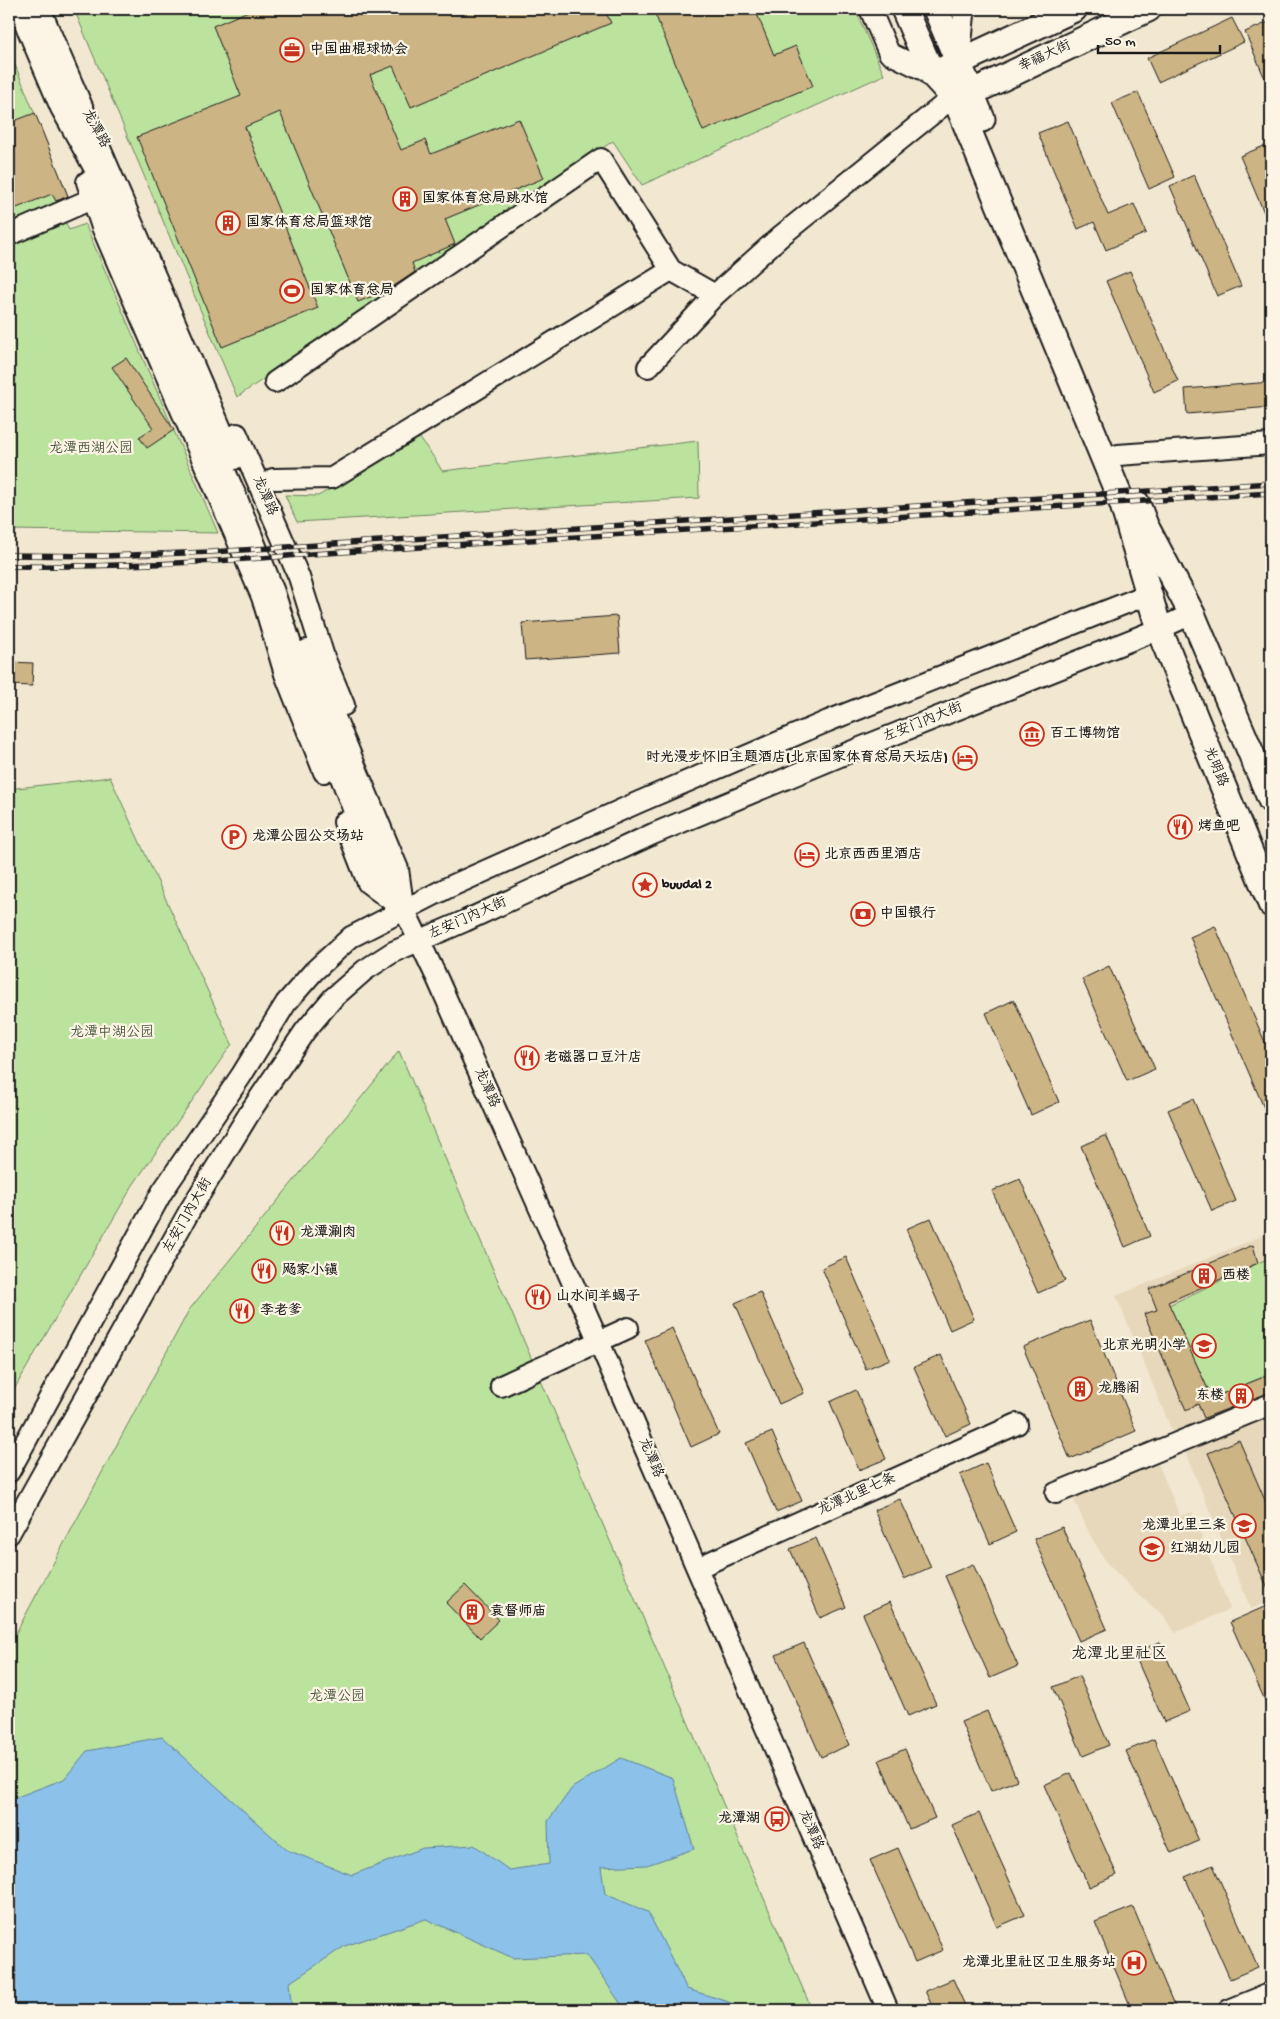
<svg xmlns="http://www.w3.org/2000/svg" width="1280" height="2019" viewBox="0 0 1280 2019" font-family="'Gochi Hand','LXGW WenKai TC',sans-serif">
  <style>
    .built { fill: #e7d8bb }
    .green { fill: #bbe39e; stroke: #6c805d }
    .water { fill: #8cc1e9; stroke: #5f7f97 }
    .building { fill: #ccb484; stroke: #1c1c1c }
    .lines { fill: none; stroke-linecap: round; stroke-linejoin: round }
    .minor-casing { stroke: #1c1c1c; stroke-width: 24 }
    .major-casing { stroke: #1c1c1c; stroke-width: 29 }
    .minor { stroke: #fcf5e5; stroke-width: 20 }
    .major { stroke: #fcf5e5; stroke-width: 25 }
    .rail-casing { stroke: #1c1c1c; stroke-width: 5.5 }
    .rail { stroke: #fcf5e5; stroke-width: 4; stroke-dasharray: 11; stroke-linecap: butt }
    .labels { text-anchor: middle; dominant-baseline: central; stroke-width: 4.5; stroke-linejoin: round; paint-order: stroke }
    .poi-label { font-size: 14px; font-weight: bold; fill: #1c1c1c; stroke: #fcf5e5; text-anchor: start }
    .street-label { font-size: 14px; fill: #1c1c1c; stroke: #fcf5e5 }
    .park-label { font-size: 14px; fill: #4c5843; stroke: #fcf5e5 }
    .quarter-label { font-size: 16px; fill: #1c1c1c; stroke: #fcf5e5 }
  </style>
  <rect width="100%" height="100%" fill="#f2e8d2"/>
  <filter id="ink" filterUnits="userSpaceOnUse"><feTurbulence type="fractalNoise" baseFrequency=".02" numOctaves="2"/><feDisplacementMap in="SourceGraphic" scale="10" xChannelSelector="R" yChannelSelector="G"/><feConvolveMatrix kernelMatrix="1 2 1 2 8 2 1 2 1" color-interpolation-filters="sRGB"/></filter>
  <g filter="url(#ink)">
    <path class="built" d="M1271,1232V1396L1174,1436L1116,1296Z
      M1271,1416V1600L1251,1609L1185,1452Z
      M1158,1463L1180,1516L1192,1512L1230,1609L1175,1633L1164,1616L1135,1592L1106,1562L1090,1535L1072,1496Z"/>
    <path class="green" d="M74,9H855L884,75L642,185L613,141L237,397Z
      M9,50L68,196L56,201L69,230L85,224L218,533L9,530Z
      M419,437L435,459L442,471L698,441L699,498L297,522L285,495L318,496Z
      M110,777L232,1044L133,1185L9,1398V789Z
      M399,1051L812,2010H9V1646L189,1310Z
      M1271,1257V1374L1212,1398L1169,1305Z"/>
    <path class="water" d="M162,1737L287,1850L352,1875L423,1848L474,1845L509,1870L549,1864L548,1821L572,1788L621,1758L673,1778L694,1849L647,1865L601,1867L605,1894L648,1912L687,1989L726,2001L746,2010H625L587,1955L513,1958L426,1919L345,1946L289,1983L292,2010H9V1800L64,1779L87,1751Z"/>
    <path class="building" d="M253,9H604L611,23L411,107L393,66L370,75L401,150L425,140L431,154L519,119L544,178L445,219L455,244L412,263L415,272L388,290L358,302L280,112L245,127L318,308L222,347L137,137L241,96L213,26Z
      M653,9H755L774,55L796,46L813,86L703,131Z
      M1232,18L1244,42L1158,82L1147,58Z
      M1271,21V93L1245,32Z
      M1138,92L1175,177L1149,189L1112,103Z
      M35,113L68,196L56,201L52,194L9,211V123Z
      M1068,121L1108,215L1134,204L1146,233L1106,250L1094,222L1078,229L1038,133Z
      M1264,146L1271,164V229L1240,156Z
      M1194,175L1241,286L1217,296L1170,186Z
      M1130,271L1178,381L1154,392L1106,281Z
      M126,358L174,430L147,448L139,437L153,428L112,367Z
      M1271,382V407L1187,414L1185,389Z
      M617,616L620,653L525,660L522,623Z
      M9,662L33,663L32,686L9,685Z
      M1215,926L1271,1056V1124L1190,937Z
      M1109,966L1155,1069L1127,1081L1082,979Z
      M1014,1000L1059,1102L1031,1115L986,1013Z
      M1193,1099L1236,1201L1212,1211L1168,1110Z
      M1106,1135L1150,1236L1125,1247L1081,1146Z
      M1020,1179L1065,1281L1038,1293L992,1191Z
      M931,1218L974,1319L950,1330L906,1229Z
      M1253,1245L1258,1263L1168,1302L1212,1398L1271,1374V1392L1204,1418L1198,1404L1186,1410L1144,1314L1157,1310L1149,1289Z
      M846,1257L890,1359L866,1369L822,1268Z
      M760,1292L804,1393L779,1404L735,1303Z
      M1090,1320L1136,1431L1070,1459L1023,1347Z
      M672,1328L719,1434L691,1447L645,1340Z
      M941,1355L971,1424L945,1436L914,1367Z
      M856,1390L886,1459L859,1470L830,1402Z
      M772,1432L802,1501L776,1512L746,1443Z
      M1239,1440L1271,1514V1596L1208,1453Z
      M986,1463L1016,1532L990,1544L960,1475Z
      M900,1499L931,1567L904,1579L874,1510Z
      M1062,1527L1107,1629L1079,1641L1034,1539Z
      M816,1538L846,1607L820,1618L790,1549Z
      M973,1564L1018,1666L990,1678L945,1576Z
      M465,1585L499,1620L480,1638L446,1603Z
      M890,1602L936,1704L908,1716L863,1614Z
      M1271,1604V1714L1230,1622Z
      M1160,1642L1190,1711L1164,1722L1134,1653Z
      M804,1643L849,1745L821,1757L776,1655Z
      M1079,1676L1109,1745L1083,1756L1053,1687Z
      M987,1711L1017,1780L991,1791L961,1722Z
      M1154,1739L1199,1841L1171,1853L1126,1751Z
      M905,1749L935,1818L909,1829L879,1760Z
      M1071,1773L1117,1875L1089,1887L1044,1785Z
      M979,1813L1025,1915L997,1927L952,1825Z
      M898,1848L943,1950L915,1962L870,1860Z
      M1213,1865L1258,1967L1230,1979L1185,1877Z
      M1133,1907L1176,2010H1132L1095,1922Z
      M953,1979L967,2010H934L925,1991Z"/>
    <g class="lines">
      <g class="minor-casing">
        <path id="minor" d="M19,9L61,108L97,173L154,312L236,496L274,592L298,666L355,814L381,877L404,909L437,978L599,1342L888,2010
          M40,9L234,459
          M870,9L889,53L932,74
          M959,62L964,15L961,9
          M87,182L102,227L262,597L285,674L324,772
          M9,235L103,194
          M648,367L715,295L782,235L942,106
          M275,382L601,159L671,270L715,295
          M237,434L299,577L324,657L344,705
          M1118,455L1271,444
          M273,479L332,478L671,270
          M307,650L398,869L403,905
          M344,822L368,883L392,901
          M501,1386L628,1328
          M9,1472L162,1192L241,1076L286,1003L314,971L351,937L447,888L639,802L828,721L1149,594
          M1056,1493L1271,1404
          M9,1534L190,1210L252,1109L305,1031L333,998L365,970L393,952L465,921L653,834L845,754L1159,629L1192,614
          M697,1568L1017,1424
          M1229,2010L1271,1993"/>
      </g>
      <g class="major-casing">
        <path id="major" d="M904,9L932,74L956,100L1123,505L1159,629L1271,904
          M936,9L982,119
          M944,69L1074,9
          M956,100L1148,9
          M1137,504L1145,525L1192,614L1271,800"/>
      </g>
      <use href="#minor" class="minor"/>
      <use href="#major" class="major"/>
      <g class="rail-casing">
        <path id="rail" d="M9,555L104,556L211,552L1271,483
          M9,566C110,567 210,563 311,554L1271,493"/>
      </g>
      <use href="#rail" class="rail"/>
    </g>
  </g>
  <defs>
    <g id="office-ring" transform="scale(1.25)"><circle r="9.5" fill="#fcf5e5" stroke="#c8321e" stroke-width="1.5"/><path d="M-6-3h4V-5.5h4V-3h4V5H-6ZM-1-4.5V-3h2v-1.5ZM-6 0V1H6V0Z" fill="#c8321e"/></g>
    <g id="building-ring" transform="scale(1.25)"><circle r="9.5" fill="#fcf5e5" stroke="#c8321e" stroke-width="1.5"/><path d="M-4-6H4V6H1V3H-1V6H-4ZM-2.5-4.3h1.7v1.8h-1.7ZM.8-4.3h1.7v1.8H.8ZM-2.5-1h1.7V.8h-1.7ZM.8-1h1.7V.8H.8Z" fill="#c8321e"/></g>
    <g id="stadium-ring" transform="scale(1.25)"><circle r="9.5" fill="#fcf5e5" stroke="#c8321e" stroke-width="1.5"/><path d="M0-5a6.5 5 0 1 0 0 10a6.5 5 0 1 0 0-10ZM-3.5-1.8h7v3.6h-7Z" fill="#c8321e"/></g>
    <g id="museum-ring" transform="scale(1.25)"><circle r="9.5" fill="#fcf5e5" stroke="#c8321e" stroke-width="1.5"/><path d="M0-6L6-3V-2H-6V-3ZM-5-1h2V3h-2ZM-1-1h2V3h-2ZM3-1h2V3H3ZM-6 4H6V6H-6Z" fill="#c8321e"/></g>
    <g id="hotel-ring" transform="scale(1.25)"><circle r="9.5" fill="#fcf5e5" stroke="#c8321e" stroke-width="1.5"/><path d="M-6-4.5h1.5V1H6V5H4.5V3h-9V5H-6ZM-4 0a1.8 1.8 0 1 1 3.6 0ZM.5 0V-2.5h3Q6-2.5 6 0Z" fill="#c8321e"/></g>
    <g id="restaurant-ring" transform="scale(1.25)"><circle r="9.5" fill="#fcf5e5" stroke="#c8321e" stroke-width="1.5"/><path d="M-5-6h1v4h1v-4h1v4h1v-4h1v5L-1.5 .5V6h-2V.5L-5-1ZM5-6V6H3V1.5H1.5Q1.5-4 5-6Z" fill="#c8321e"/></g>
    <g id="parking-ring" transform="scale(1.25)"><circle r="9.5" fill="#fcf5e5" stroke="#c8321e" stroke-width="1.5"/><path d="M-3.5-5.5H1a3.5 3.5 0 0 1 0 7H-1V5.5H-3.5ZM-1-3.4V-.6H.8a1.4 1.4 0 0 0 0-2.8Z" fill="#c8321e"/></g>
    <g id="sight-ring" transform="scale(1.25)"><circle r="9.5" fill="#fcf5e5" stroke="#c8321e" stroke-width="1.5"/><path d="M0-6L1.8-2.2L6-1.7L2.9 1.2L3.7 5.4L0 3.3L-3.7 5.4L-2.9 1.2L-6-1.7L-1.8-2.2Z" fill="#c8321e"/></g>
    <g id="bank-ring" transform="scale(1.25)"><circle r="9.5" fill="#fcf5e5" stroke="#c8321e" stroke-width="1.5"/><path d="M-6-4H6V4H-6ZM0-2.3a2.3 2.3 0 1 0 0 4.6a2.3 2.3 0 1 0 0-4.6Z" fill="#c8321e"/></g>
    <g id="school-ring" transform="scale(1.25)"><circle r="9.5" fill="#fcf5e5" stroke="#c8321e" stroke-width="1.5"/><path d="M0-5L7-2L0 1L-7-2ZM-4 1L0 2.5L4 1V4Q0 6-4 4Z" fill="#c8321e"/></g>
    <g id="bus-ring" transform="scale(1.25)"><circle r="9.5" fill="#fcf5e5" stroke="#c8321e" stroke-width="1.5"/><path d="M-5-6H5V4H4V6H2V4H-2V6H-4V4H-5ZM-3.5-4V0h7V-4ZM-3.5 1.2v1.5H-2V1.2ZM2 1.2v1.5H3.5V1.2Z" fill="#c8321e"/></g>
    <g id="hospital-ring" transform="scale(1.25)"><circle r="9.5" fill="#fcf5e5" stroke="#c8321e" stroke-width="1.5"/><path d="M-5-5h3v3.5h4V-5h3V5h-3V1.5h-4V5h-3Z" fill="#c8321e"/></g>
  </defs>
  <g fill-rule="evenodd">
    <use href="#office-ring" x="292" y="50"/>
    <use href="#building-ring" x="405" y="199"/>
    <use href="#building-ring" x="228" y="223"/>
    <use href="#stadium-ring" x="292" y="291"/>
    <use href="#museum-ring" x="1032" y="734"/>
    <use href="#hotel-ring" x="965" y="758"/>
    <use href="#restaurant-ring" x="1180" y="827"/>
    <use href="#parking-ring" x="234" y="837"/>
    <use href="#hotel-ring" x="807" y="855"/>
    <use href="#sight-ring" x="645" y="885"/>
    <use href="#bank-ring" x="863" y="914"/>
    <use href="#restaurant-ring" x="527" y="1058"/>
    <use href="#restaurant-ring" x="282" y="1233"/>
    <use href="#restaurant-ring" x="264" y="1271"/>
    <use href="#building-ring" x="1204" y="1276"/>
    <use href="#restaurant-ring" x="538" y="1297"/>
    <use href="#restaurant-ring" x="242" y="1311"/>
    <use href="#school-ring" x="1204" y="1346"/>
    <use href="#building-ring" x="1080" y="1389"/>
    <use href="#building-ring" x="1241" y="1396"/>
    <use href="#school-ring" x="1244" y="1526"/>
    <use href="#school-ring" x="1152" y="1549"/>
    <use href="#building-ring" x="472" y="1612"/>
    <use href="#bus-ring" x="777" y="1819"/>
    <use href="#hospital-ring" x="1134" y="1963"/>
  </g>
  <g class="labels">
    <g class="poi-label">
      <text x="310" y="50">中国曲棍球协会</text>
      <text x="422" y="199">国家体育总局跳水馆</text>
      <text x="246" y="223">国家体育总局篮球馆</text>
      <text x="310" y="291">国家体育总局</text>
      <text x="1050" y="734">百工博物馆</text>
      <text x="948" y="758" text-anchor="end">时光漫步怀旧主题酒店(北京国家体育总局天坛店)</text>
      <text x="1198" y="827">烤鱼吧</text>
      <text x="252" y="837">龙潭公园公交场站</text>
      <text x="824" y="855">北京西西里酒店</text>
      <text x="662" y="885">buudal 2</text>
      <text x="880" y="914">中国银行</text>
      <text x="544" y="1058">老磁器口豆汁店</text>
      <text x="300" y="1233">龙潭涮肉</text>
      <text x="282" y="1271">飏家小镇</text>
      <text x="1222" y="1276">西楼</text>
      <text x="556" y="1297">山水间羊蝎子</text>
      <text x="260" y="1311">李老爹</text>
      <text x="1186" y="1346" text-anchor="end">北京光明小学</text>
      <text x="1098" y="1389">龙腾阁</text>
      <text x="1224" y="1396" text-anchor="end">东楼</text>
      <text x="1226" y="1526" text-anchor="end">龙潭北里三条</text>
      <text x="1170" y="1549">红湖幼儿园</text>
      <text x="490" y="1612">袁督师庙</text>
      <text x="760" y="1819" text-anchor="end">龙潭湖</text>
      <text x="1116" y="1963" text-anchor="end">龙潭北里社区卫生服务站</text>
    </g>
    <g class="street-label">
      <text transform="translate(1045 57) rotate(-25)">幸福大街</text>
      <text transform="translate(95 129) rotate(61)">龙潭路</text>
      <text transform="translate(264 496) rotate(67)">龙潭路</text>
      <text transform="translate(923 723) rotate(-22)">左安门内大街</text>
      <text transform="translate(1215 767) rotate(68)">光明路</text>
      <text transform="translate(468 919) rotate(-24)">左安门内大街</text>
      <text transform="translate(486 1088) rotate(66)">龙潭路</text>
      <text transform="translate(188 1216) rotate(-60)">左安门内大街</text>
      <text transform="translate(650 1458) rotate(67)">龙潭路</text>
      <text transform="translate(857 1495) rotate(-24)">龙潭北里七条</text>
      <text transform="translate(810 1830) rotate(67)">龙潭路</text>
    </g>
    <g class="park-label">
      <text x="91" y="449">龙潭西湖公园</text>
      <text x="112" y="1033">龙潭中湖公园</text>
      <text x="337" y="1697">龙潭公园</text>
    </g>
    <g class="quarter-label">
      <text x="1119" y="1655">龙潭北里社区</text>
    </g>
  </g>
  <rect width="1280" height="2019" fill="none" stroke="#fcf5e5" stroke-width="30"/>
  <rect x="15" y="15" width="1250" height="1989" fill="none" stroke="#1c1c1c" stroke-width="2" filter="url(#ink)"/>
  <path d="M1098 45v8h122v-8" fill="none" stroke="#1c1c1c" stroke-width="2.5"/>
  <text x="1105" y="45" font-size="15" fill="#1c1c1c" stroke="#fcf5e5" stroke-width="4" paint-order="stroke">50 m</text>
</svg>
